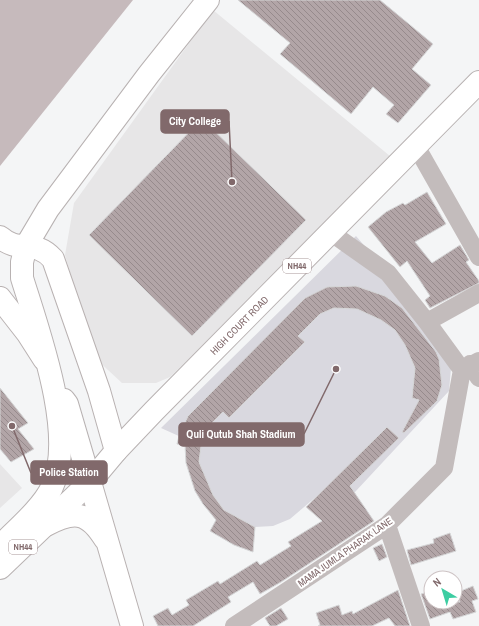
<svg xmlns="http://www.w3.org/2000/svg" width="479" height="626" viewBox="0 0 479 626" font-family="'Archivo Narrow',sans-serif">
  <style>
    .built { fill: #e7e6e7 }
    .grass { fill: #d9d8df }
    .water { fill: #c6babc }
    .building { fill: url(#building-back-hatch); stroke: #d6d7d8 }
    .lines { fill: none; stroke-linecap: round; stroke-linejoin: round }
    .major-casing { stroke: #b9b2b2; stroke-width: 24 }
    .highway-casing { stroke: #b8b2b2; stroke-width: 24 }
    .minor { stroke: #c3bcbc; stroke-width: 18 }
    .major { stroke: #fff; stroke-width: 22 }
    .highway { stroke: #fff; stroke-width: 22 }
    .labels { text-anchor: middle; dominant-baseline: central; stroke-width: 4; stroke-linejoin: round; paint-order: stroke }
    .shield { fill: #fff; stroke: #a79697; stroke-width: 1 }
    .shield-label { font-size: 9px; font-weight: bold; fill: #81696b }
    .street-label { font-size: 10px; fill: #81696b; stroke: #fff }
    .leader { fill: none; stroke: #81696b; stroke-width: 1.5 }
    .callout-dot { fill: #81696b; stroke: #fff; stroke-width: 1.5 }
    .callout { fill: #81696b; stroke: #81696b; stroke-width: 1.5 }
    .callout-label { font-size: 11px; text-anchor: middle; font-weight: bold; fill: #fff }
  </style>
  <defs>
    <pattern id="building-back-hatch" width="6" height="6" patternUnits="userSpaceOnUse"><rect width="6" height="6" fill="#b2a5a7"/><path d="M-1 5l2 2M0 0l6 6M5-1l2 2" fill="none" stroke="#968a8c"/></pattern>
  </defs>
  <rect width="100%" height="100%" fill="#f4f5f6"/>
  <path class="built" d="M213,10L396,161L170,377L156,383H122L94,357L65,255L74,203Z
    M0,464L22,488L0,508Z"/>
  <path class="grass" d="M356,236L423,314L453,346L449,391L342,506L317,496L290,519L273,526L255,527L224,510L213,495L199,464L201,446L161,428Z"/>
  <path class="water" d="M0,0H133L0,166Z"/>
  <path class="building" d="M238,0H380L433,44L412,69L431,85L398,123L386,114L394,105L373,87L351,114L280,54L290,43Z
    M202,119L306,220L192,336L89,235Z
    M427,192L446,224L415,242L432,263L460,245L469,260L466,262L479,281V283L430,308L425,300L430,296L407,261L400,267L368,227L386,212L403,203L405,205Z
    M356,286L385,296L402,308L436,352L439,359L442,385L437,401L404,433L402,432L419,400L412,398L415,368L405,345L395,330L381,320L357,309L334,308L320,314L298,336L305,342L229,418L223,412L210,425L202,438L199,462L213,495L224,510L255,527L253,552L234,545L210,531L216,520L203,504L195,491L186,463L185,445L177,444L179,436L188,416L305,298L327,287Z
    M0,388L28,423L18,429L34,449L11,462L0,449Z
    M387,427L399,438L350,486L374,521L281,582L260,594L253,582L228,597L231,602L193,626H158L153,616L168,608L172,615L189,605L186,600L218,581L220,584L257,561L260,565L291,546L288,542L322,521L306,507Z
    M450,533L456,551L411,565L407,550L434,543L433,539Z
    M382,544L387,557L379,561L373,548Z
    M473,586L478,599L472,601L476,612L453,619L450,612L430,619L421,594L431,591V602H460L456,593Z
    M398,590L410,626H395L389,618L372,626H318L320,625L316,613L339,605L342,615L352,611L353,614Z
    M281,608L288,619L276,626H270L265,618Z"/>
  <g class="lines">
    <g class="major-casing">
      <path id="major" d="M0,237C19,254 34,238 53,259L99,391L116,451
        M0,298L28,334L44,359
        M90,482L132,626
        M46,525C73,511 87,510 105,539"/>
    </g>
    <g class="highway-casing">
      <g id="highway">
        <path d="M64,400L67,404L90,482"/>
        <path d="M0,546C16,530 43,507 52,487C77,436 38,330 22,278V262L26,246L48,209L149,74L208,0"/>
        <path id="s1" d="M0,568L90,482L116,451L154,411L479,82"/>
      </g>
    </g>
    <path class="minor" d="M416,146L479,257
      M330,232L388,273L427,322
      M470,364L479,378
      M462,370L427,322L479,293
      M462,370L479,361
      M387,525L421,626
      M234,626L387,525L444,468L462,370"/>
    <use href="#major" class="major"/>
    <use href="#highway" class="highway"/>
  </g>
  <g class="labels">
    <g class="shield">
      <rect x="283" y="259" width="28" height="14" rx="3"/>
      <rect x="9" y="540" width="28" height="14" rx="3"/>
    </g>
    <g class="shield-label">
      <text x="297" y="266">NH44</text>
      <text x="23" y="547">NH44</text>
    </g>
    <g class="street-label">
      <text stroke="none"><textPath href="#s1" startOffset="341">HIGH COURT ROAD</textPath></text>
      <text transform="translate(345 552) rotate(-35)">MAMA JUMLA PHARAK LANE</text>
    </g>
  </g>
  <path class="leader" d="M232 182L229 121M336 369L304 434M12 426L31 473"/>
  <g class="callout-dot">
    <circle cx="232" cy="182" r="4"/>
    <circle cx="336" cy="369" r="4"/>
    <circle cx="12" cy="426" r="4"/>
  </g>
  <g class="callout">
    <rect x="161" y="110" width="68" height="23" rx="4"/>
    <rect x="179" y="423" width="125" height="23" rx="4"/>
    <rect x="31" y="461" width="76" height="23" rx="4"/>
  </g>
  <g class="callout-label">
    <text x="195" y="125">City College</text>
    <text x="241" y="438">Quli Qutub Shah Stadium</text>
    <text x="69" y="476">Police Station</text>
  </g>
  <g transform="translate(443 590) rotate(322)"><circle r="19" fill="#ffffff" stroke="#cdc3c4"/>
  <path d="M0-3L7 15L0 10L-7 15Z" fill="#3dcda2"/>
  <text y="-6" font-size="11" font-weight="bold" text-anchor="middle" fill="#81696b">N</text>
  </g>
</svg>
